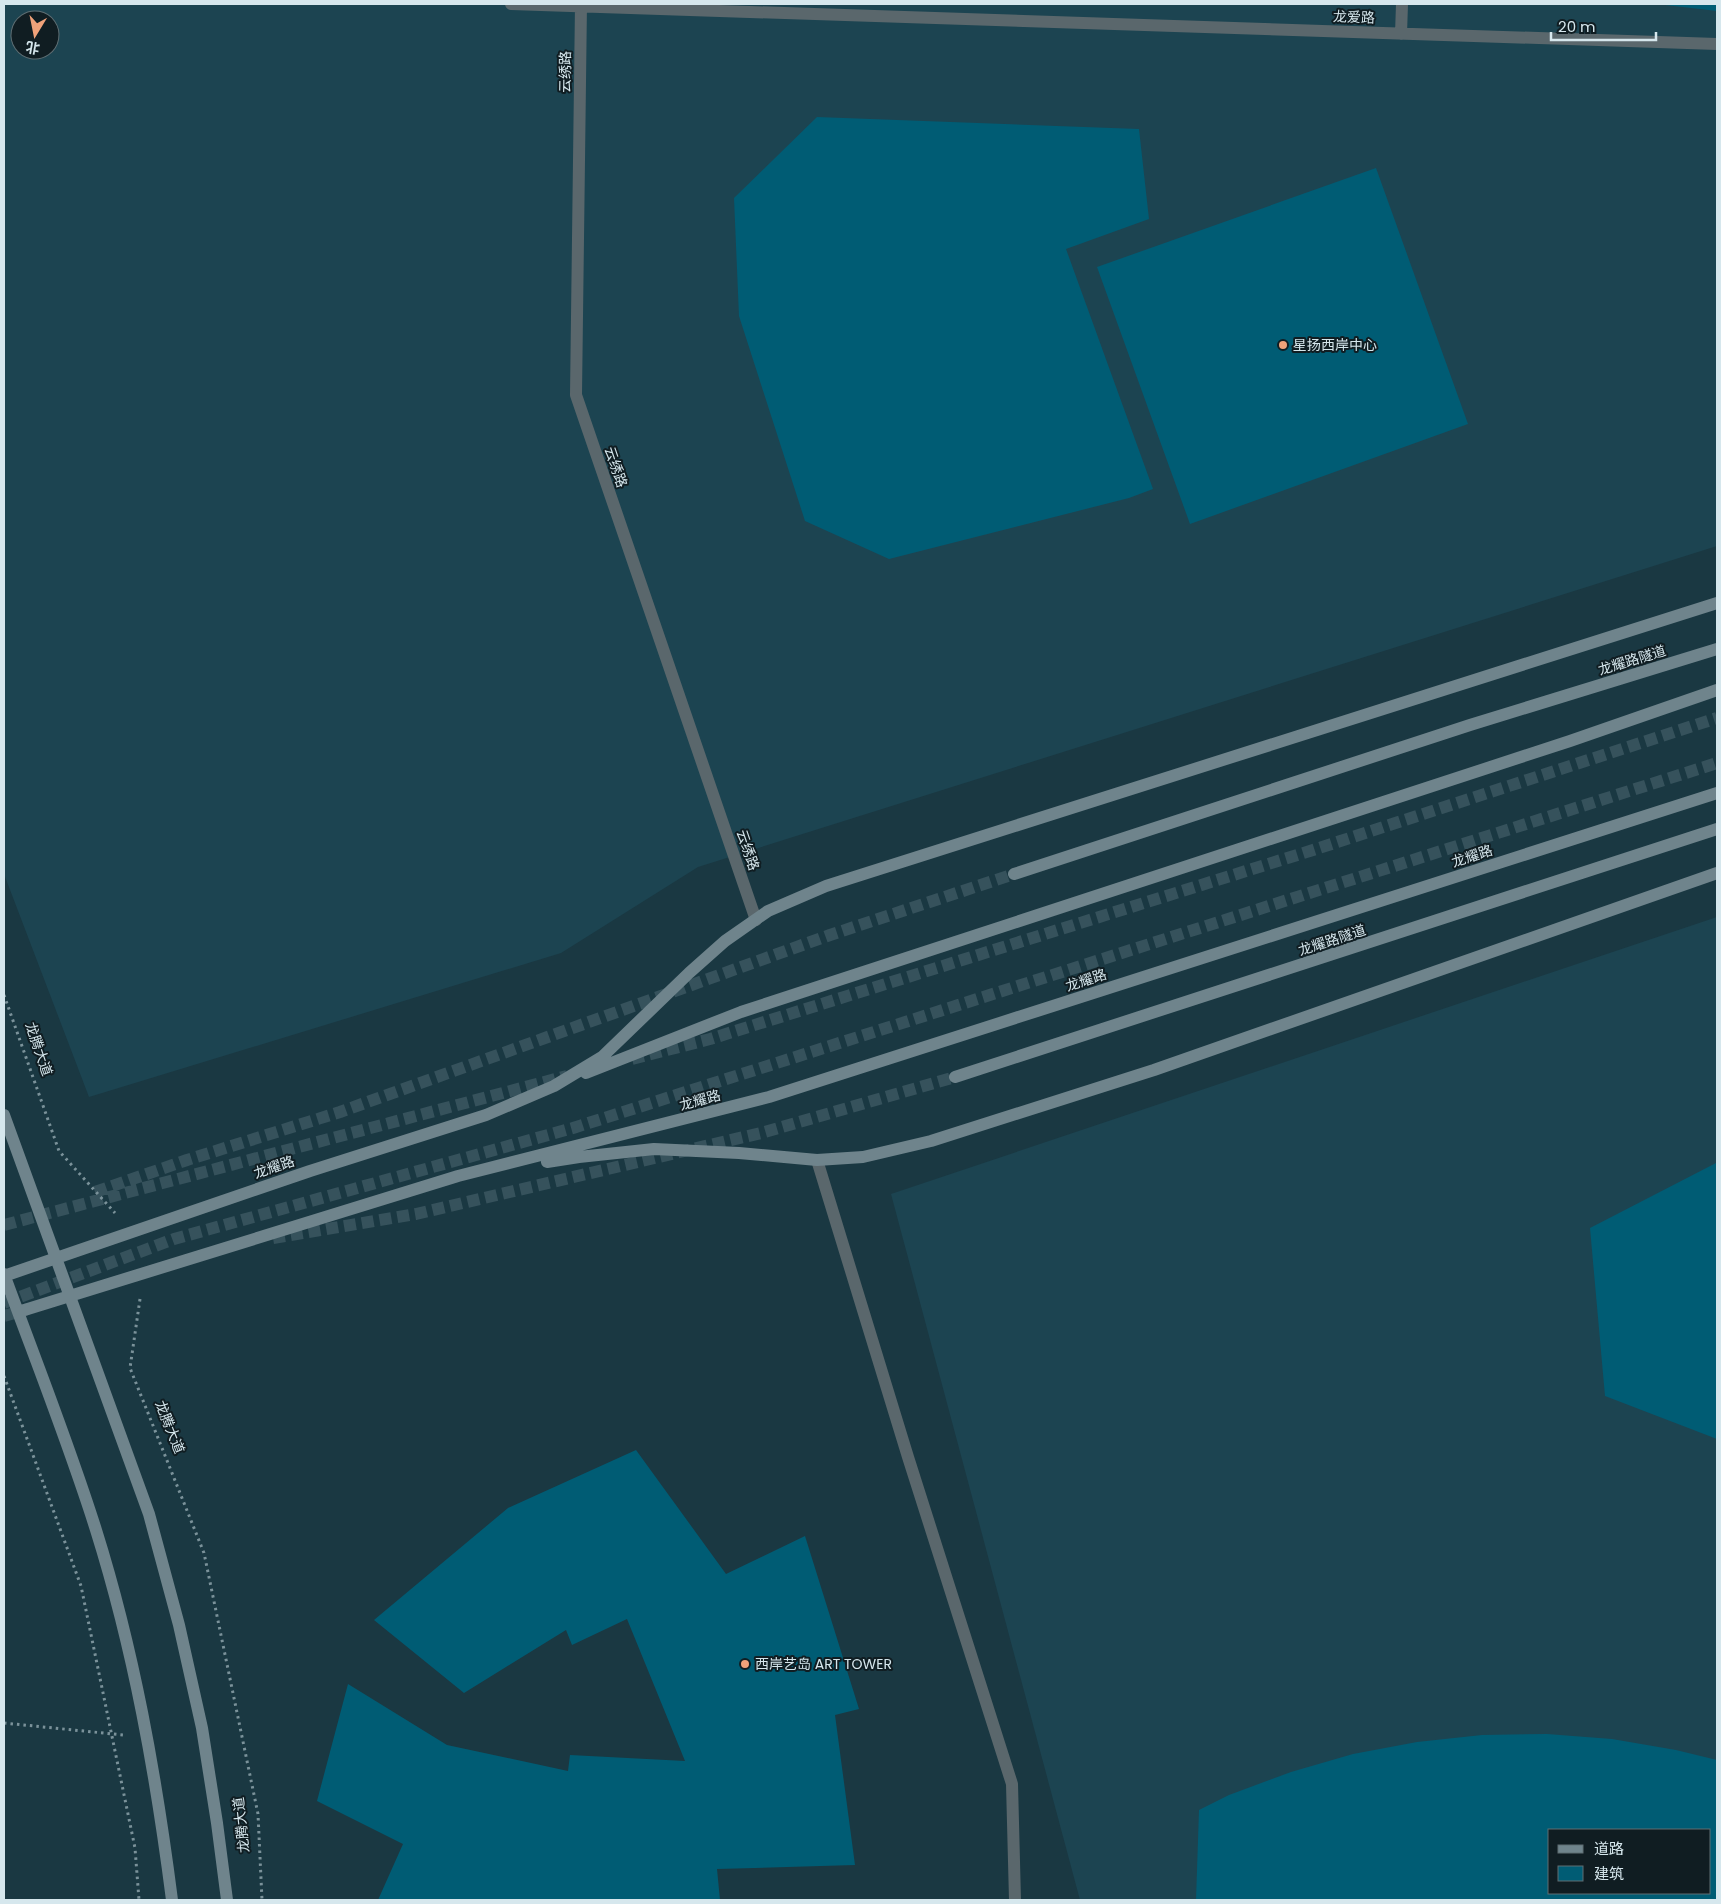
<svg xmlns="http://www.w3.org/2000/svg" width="1721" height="1904" viewBox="0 0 1721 1904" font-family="Poppins,'Noto Sans SC',sans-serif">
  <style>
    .built { fill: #1c4451; fill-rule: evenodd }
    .building { fill: #005c74; fill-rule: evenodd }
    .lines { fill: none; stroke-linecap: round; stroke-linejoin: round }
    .secondary-tunnel { stroke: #36525c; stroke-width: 12; stroke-dasharray: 12 6; stroke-linecap: butt }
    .path { stroke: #7b929a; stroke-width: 3; stroke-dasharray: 2.5 4; stroke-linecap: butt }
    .minor { stroke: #5a676c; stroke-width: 12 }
    .secondary { stroke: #6f848c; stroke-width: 12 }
    .poi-dot { fill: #f0a27a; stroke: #101d22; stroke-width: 2 }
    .labels { text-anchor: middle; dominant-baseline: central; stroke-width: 4; stroke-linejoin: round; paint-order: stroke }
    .street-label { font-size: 14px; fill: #d6e7ed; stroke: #101d22 }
    .poi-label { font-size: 14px; fill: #d6e7ed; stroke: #101d22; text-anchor: start }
  </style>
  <rect width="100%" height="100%" fill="#1a3842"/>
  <path class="built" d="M4,4H1717V546L698,867L561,953L89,1097L4,874ZM20,20H50V50H20Z
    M1717,917V1900H1080L891,1194ZM1550,1830H1710V1893H1550Z"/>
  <path class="building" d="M1665,4H1717V11L1665,5Z
    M817,117L1139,129L1149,219L1066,249L1153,489L1129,498L889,559L805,521L739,316L734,198Z
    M1376,168L1468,424L1190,524L1097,267Z
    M1716,1163L1717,1164V1439L1605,1396L1590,1228Z
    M636,1450L726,1574L805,1536L859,1709L835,1715L855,1865L717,1869L720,1900H378L403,1844L317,1801L348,1684L447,1745L568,1771L570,1755L685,1761L627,1619L572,1645L566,1630L464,1693L374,1620L508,1508Z
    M1547,1734L1612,1739L1676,1750L1717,1760V1900H1196L1199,1810L1229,1795L1291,1772L1353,1754L1417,1742L1482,1735ZM1550,1830H1710V1893H1550Z"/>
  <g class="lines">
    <path class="secondary-tunnel" d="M632,1059L710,1039L1313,850L1717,718
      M95,1192L187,1160L340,1112L830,935L1014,874
      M4,1225L567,1076
      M273,1238L416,1214L761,1133L955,1077
      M4,1303L174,1239L573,1128L1717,763
      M4,1316L28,1309"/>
    <path class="path" d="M4,995L59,1151L115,1213
      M140,1299L130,1368L204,1553L258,1814L262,1900
      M4,1376L81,1586L135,1848L139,1900
      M4,1723L123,1735"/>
    <path class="minor" d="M511,4L1717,44
      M581,4L576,395L756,920
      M1401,34L1402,4
      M817,1160L908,1457L1012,1784L1015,1900"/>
    <path class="secondary" d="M1014,874L1470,725L1717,649
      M586,1073L741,1012L1570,741L1717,690
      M955,1077L1717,829
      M4,1115L149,1514L179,1625L202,1728L217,1823L227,1900
      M547,1162L579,1157L654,1149L739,1153L817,1160L863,1157L931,1141L1154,1070L1717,873
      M4,1274C35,1359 69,1444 96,1530C134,1651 156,1775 172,1900
      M4,1276L310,1171L486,1115L554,1086L602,1057L689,973L725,941L768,911L826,886L1717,603
      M18,1312L458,1176L769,1097L1717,793"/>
  </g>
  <g class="poi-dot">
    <circle cx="1283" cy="345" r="5"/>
    <circle cx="745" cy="1664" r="5"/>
  </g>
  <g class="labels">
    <g class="street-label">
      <text transform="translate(1354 17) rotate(2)">龙爱路</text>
      <text transform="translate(565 72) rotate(-89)">云绣路</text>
      <text transform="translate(616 467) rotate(71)">云绣路</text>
      <text transform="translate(1632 660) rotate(-17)">龙耀路隧道</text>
      <text transform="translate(748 850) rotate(71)">云绣路</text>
      <text transform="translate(1472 856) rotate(-18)">龙耀路</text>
      <text transform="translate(1332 940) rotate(-18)">龙耀路隧道</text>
      <text transform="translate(1086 980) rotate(-18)">龙耀路</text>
      <text transform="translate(39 1049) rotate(71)">龙腾大道</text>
      <text transform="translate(700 1100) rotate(-15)">龙耀路</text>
      <text transform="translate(274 1167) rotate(-19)">龙耀路</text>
      <text transform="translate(170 1427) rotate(68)">龙腾大道</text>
      <text transform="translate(241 1825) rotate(-96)">龙腾大道</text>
    </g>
    <g class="poi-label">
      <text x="1293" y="345">星扬西岸中心</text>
      <text x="755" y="1664">西岸艺岛 ART TOWER</text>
    </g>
  </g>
  <rect width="1721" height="1904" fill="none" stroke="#d6e7ed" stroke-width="10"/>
  <rect x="1548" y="1829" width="162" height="65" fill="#101d22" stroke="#5f6e73"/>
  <rect x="1558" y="1845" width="25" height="8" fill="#6f848c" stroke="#5f6e73"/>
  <text x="1594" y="1854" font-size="15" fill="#d6e7ed">道路</text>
  <rect x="1558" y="1866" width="25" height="15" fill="#005c74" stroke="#5f6e73"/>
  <text x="1594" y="1879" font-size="15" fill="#d6e7ed">建筑</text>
  <g transform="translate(35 35) rotate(190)"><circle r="24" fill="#101d22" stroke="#5f6e73"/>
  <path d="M0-4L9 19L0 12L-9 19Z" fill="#f0a27a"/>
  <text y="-8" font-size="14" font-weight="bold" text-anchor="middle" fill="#d6e7ed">北</text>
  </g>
  <path d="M1551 32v8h105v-8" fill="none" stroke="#d6e7ed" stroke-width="2.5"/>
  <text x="1558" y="32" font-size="15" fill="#d6e7ed" stroke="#101d22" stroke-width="4" paint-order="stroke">20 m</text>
</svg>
